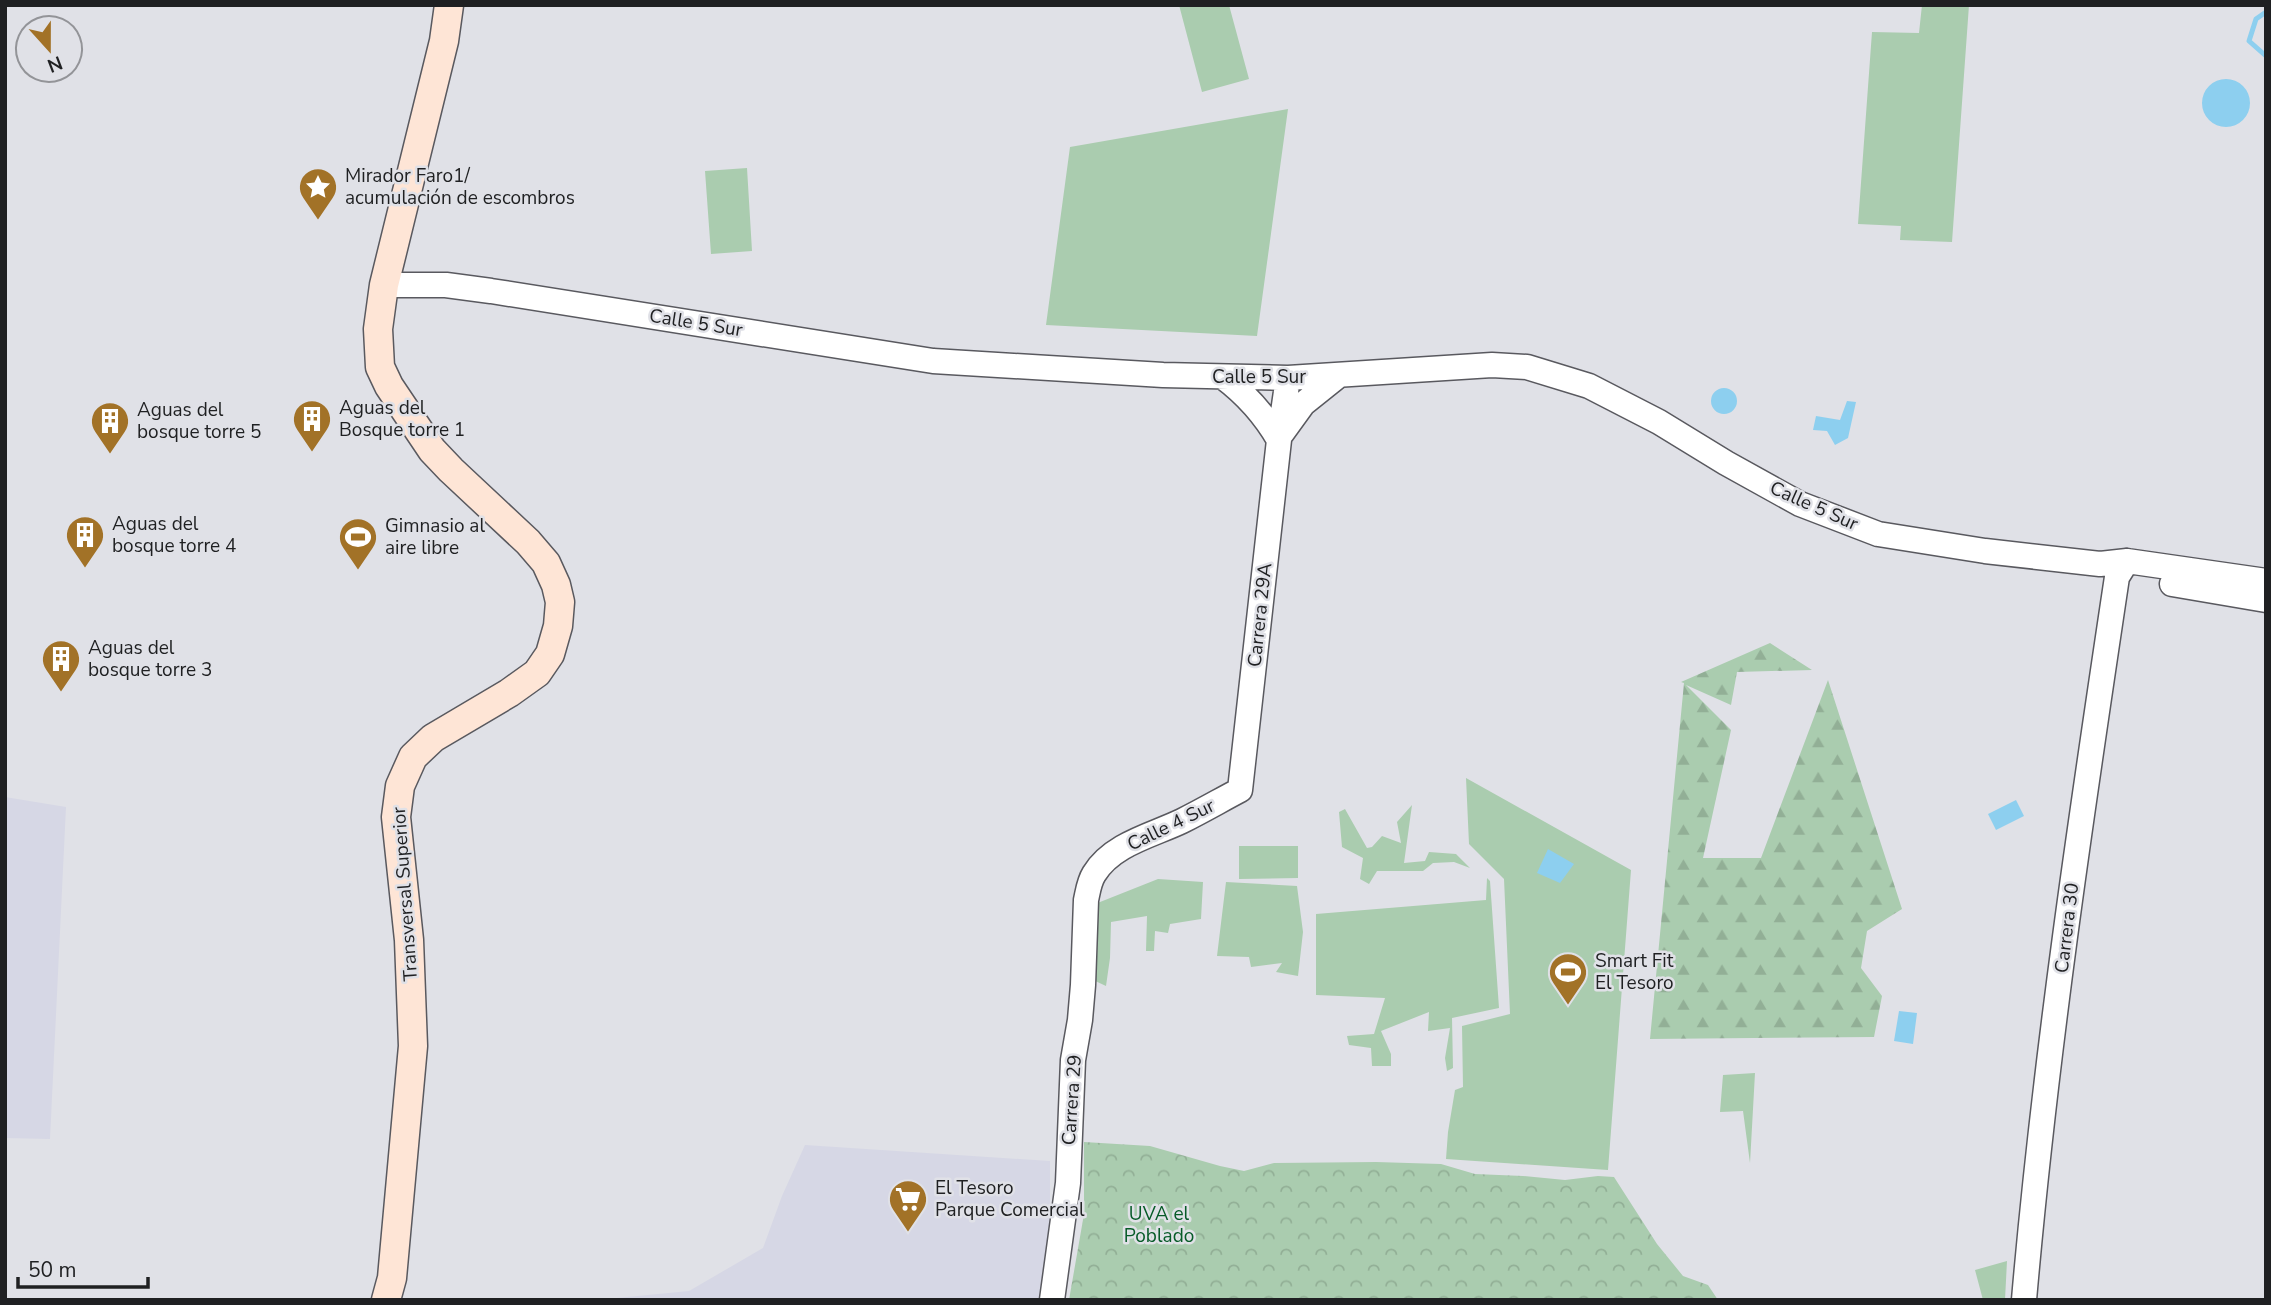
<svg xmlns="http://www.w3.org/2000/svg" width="2271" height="1305" viewBox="0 0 2271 1305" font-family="'Nunito Sans',sans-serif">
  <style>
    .built { fill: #d6d7e5 }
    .green { fill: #aaccaf }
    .forest { fill: url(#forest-firs) }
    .park { fill: url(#park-crowns) }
    .water { fill: #8dcfef }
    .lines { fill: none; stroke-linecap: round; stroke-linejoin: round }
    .stream { stroke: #8dcfef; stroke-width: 5 }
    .tertiary-casing { stroke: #59595f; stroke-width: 27 }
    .secondary-casing { stroke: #59595f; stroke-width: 31 }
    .tertiary { stroke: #fff; stroke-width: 24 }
    .secondary { stroke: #fee5d6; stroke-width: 28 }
    .labels { text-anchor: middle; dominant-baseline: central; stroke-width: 5; stroke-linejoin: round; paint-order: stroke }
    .poi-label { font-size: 19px; fill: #1f2022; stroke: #e0e1e7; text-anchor: start }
    .street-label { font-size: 19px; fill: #1f2022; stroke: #e0e1e7 }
    .park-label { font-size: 19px; fill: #075b28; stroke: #e0e1e7 }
  </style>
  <defs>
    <pattern id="forest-firs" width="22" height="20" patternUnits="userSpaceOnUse" patternTransform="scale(1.75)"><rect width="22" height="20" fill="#aaccaf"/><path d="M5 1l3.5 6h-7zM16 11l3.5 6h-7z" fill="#92af96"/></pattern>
    <pattern id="park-crowns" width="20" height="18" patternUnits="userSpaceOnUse" patternTransform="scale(1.75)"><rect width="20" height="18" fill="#aaccaf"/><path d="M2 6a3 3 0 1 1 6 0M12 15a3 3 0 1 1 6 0" fill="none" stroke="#92af96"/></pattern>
  </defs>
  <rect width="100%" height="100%" fill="#e0e1e7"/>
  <path class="built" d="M5,797L66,807L50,1139L5,1138Z
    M805,1145L1050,1161V1218L1039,1300H596L689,1291L763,1248L782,1196Z"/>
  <path class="green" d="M1179,5H1229L1249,79L1202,92Z
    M1922,5H1969L1952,242L1900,240L1901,226L1858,224L1872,32L1919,33Z
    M1288,109L1257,336L1046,325L1070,147Z
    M747,168L752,251L711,254L705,171Z
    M1466,778L1631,870L1608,1170L1446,1159L1448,1132L1455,1090L1463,1087L1462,1026L1510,1014L1504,879L1469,844Z
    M1412,805L1404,863L1425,861L1429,852L1456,854L1470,868L1454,862L1433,863L1423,871H1377L1369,884L1360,879L1363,858L1342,847L1339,812L1345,809L1367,848L1372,847L1382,836L1401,843L1397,822Z
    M1239,846H1298V878L1239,879Z
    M1487,878L1490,881L1499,1008L1452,1018L1453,1068L1447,1071L1445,1058L1450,1028L1428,1031L1429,1012L1381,1031L1391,1054V1066H1372L1371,1048L1349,1045L1347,1036L1374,1034L1385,998L1316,995V914L1486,900Z
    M1158,879L1203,882L1201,919L1170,924L1168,933L1155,931L1154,951H1146L1147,916L1111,922L1110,958L1106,986L1091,979L1095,904Z
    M1226,882L1297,886L1303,932L1298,976L1276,972L1282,963L1251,967L1249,957L1217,956Z
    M1755,1073L1750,1163L1743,1111L1720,1112L1723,1075Z
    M2007,1261L2005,1300H1983L1975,1270Z"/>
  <path class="forest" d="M1770,643L1812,670L1737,672L1731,705L1686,685L1731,730L1703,858H1761L1828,680L1902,909L1867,931L1861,968L1882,996L1874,1037L1650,1039L1684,683L1681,682Z"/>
  <path class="park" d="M1084,1142L1150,1146L1220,1166L1244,1171L1274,1163L1376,1162L1441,1164L1475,1174L1523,1176L1565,1180L1598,1176L1614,1177L1657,1244L1683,1276L1708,1285L1718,1300H1069L1084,1214Z"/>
  <path class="water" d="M2202 103a24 24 0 1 1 48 0a24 24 0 1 1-48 0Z
    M1711 401a13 13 0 1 1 26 0a13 13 0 1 1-26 0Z
    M1847,401L1856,402L1848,438L1835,445L1827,431L1813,430L1816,416L1840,420Z
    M2016,800L2024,816L1996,830L1988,814Z
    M1548,849L1574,864L1560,883L1537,873Z
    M1899,1011L1917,1013L1913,1044L1894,1041Z"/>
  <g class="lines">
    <path class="stream" d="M2266,12L2256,19L2249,41L2266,56"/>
    <g class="tertiary-casing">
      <path id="tertiary" d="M384,285H446L491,291L933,361L1163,375L1288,378L1492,365L1527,367L1589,386L1659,422L1726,463L1800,504L1878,534L1985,551L2100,564L2127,561L2266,581
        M1223,377C1247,395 1264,414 1279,440
        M1282,433L1303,404L1338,376
        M2172,584L2266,600
        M1052,1300L1068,1183L1073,1060L1080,1020L1083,985L1086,900C1088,891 1089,882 1094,874C1112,844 1153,835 1182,821C1202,811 1221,800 1240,790L1279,440L1288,378
        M2024,1300C2045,1058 2081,817 2117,577L2127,561"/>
    </g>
    <g class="secondary-casing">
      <path id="secondary" d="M386,1300L392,1278L413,1046L409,940L396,817L400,786L413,757L433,738L509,693L537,673L550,654L558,626L560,602L556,585L546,563L528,542L451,470L432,450L389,386L380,367L378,329L384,285L444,41L449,5"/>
    </g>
    <use href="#tertiary" class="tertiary"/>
    <use href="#secondary" class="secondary"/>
  </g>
  <defs>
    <g id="sight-pin" transform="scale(2.0125)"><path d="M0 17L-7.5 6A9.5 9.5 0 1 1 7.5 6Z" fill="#a27227" stroke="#e0e1e7"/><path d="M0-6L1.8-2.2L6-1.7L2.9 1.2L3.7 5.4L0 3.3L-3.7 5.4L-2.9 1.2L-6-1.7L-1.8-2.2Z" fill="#fff"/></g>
    <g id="building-pin" transform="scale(2.0125)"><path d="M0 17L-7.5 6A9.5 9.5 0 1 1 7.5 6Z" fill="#a27227" stroke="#e0e1e7"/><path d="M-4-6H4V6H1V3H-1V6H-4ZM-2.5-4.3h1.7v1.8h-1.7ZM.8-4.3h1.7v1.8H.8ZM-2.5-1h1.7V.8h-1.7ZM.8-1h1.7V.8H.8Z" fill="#fff"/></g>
    <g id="stadium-pin" transform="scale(2.0125)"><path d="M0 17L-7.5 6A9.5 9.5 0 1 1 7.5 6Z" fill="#a27227" stroke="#e0e1e7"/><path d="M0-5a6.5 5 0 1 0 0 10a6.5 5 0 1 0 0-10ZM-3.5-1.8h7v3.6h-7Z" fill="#fff"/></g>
    <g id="supermarket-pin" transform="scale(2.0125)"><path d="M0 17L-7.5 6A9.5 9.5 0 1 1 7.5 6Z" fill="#a27227" stroke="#e0e1e7"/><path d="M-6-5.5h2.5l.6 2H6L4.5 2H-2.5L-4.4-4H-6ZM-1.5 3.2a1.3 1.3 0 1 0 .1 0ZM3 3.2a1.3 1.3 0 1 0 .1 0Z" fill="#fff"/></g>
  </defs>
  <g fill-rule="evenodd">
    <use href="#sight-pin" x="318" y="187"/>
    <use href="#building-pin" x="312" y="419"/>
    <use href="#building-pin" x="110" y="421"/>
    <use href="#building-pin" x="85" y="535"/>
    <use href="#stadium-pin" x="358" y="537"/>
    <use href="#building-pin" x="61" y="659"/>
    <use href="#stadium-pin" x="1568" y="972"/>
    <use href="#supermarket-pin" x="908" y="1199"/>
  </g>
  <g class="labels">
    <g class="poi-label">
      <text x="345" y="176">Mirador Faro1/<tspan x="345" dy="22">acumulación de escombros</tspan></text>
      <text x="339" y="408">Aguas del<tspan x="339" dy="22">Bosque torre 1</tspan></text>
      <text x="137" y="410">Aguas del<tspan x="137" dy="22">bosque torre 5</tspan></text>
      <text x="112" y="524">Aguas del<tspan x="112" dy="22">bosque torre 4</tspan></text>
      <text x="385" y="526">Gimnasio al<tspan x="385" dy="22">aire libre</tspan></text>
      <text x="88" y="648">Aguas del<tspan x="88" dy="22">bosque torre 3</tspan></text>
      <text x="1595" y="961">Smart Fit<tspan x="1595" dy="22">El Tesoro</tspan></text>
      <text x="935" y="1188">El Tesoro<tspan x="935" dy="22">Parque Comercial</tspan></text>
    </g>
    <g class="street-label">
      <text transform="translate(696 323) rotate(9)">Calle 5 Sur</text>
      <text x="1259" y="377">Calle 5 Sur</text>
      <text transform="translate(1814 506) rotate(24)">Calle 5 Sur</text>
      <text transform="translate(1260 615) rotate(-84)">Carrera 29A</text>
      <text transform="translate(1171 825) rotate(-26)">Calle 4 Sur</text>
      <text transform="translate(405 894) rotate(-94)">Transversal Superior</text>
      <text transform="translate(2067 928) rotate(-83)">Carrera 30</text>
      <text transform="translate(1072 1100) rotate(-86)">Carrera 29</text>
    </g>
    <g class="park-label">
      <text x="1159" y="1214">UVA el<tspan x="1159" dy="22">Poblado</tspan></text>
    </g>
  </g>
  <rect width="2271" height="1305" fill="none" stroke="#1f2022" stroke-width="14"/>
  <g transform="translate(49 49) rotate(159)"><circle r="33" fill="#e0e1e7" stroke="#939498" stroke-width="2"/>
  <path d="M0-5L12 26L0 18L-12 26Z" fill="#a27227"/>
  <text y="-10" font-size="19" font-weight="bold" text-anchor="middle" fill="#1f2022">N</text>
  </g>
  <path d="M18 1277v10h130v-10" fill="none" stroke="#1f2022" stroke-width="3.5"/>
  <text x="28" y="1277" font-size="21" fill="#1f2022" stroke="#e0e1e7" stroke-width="5" paint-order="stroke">50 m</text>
</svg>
